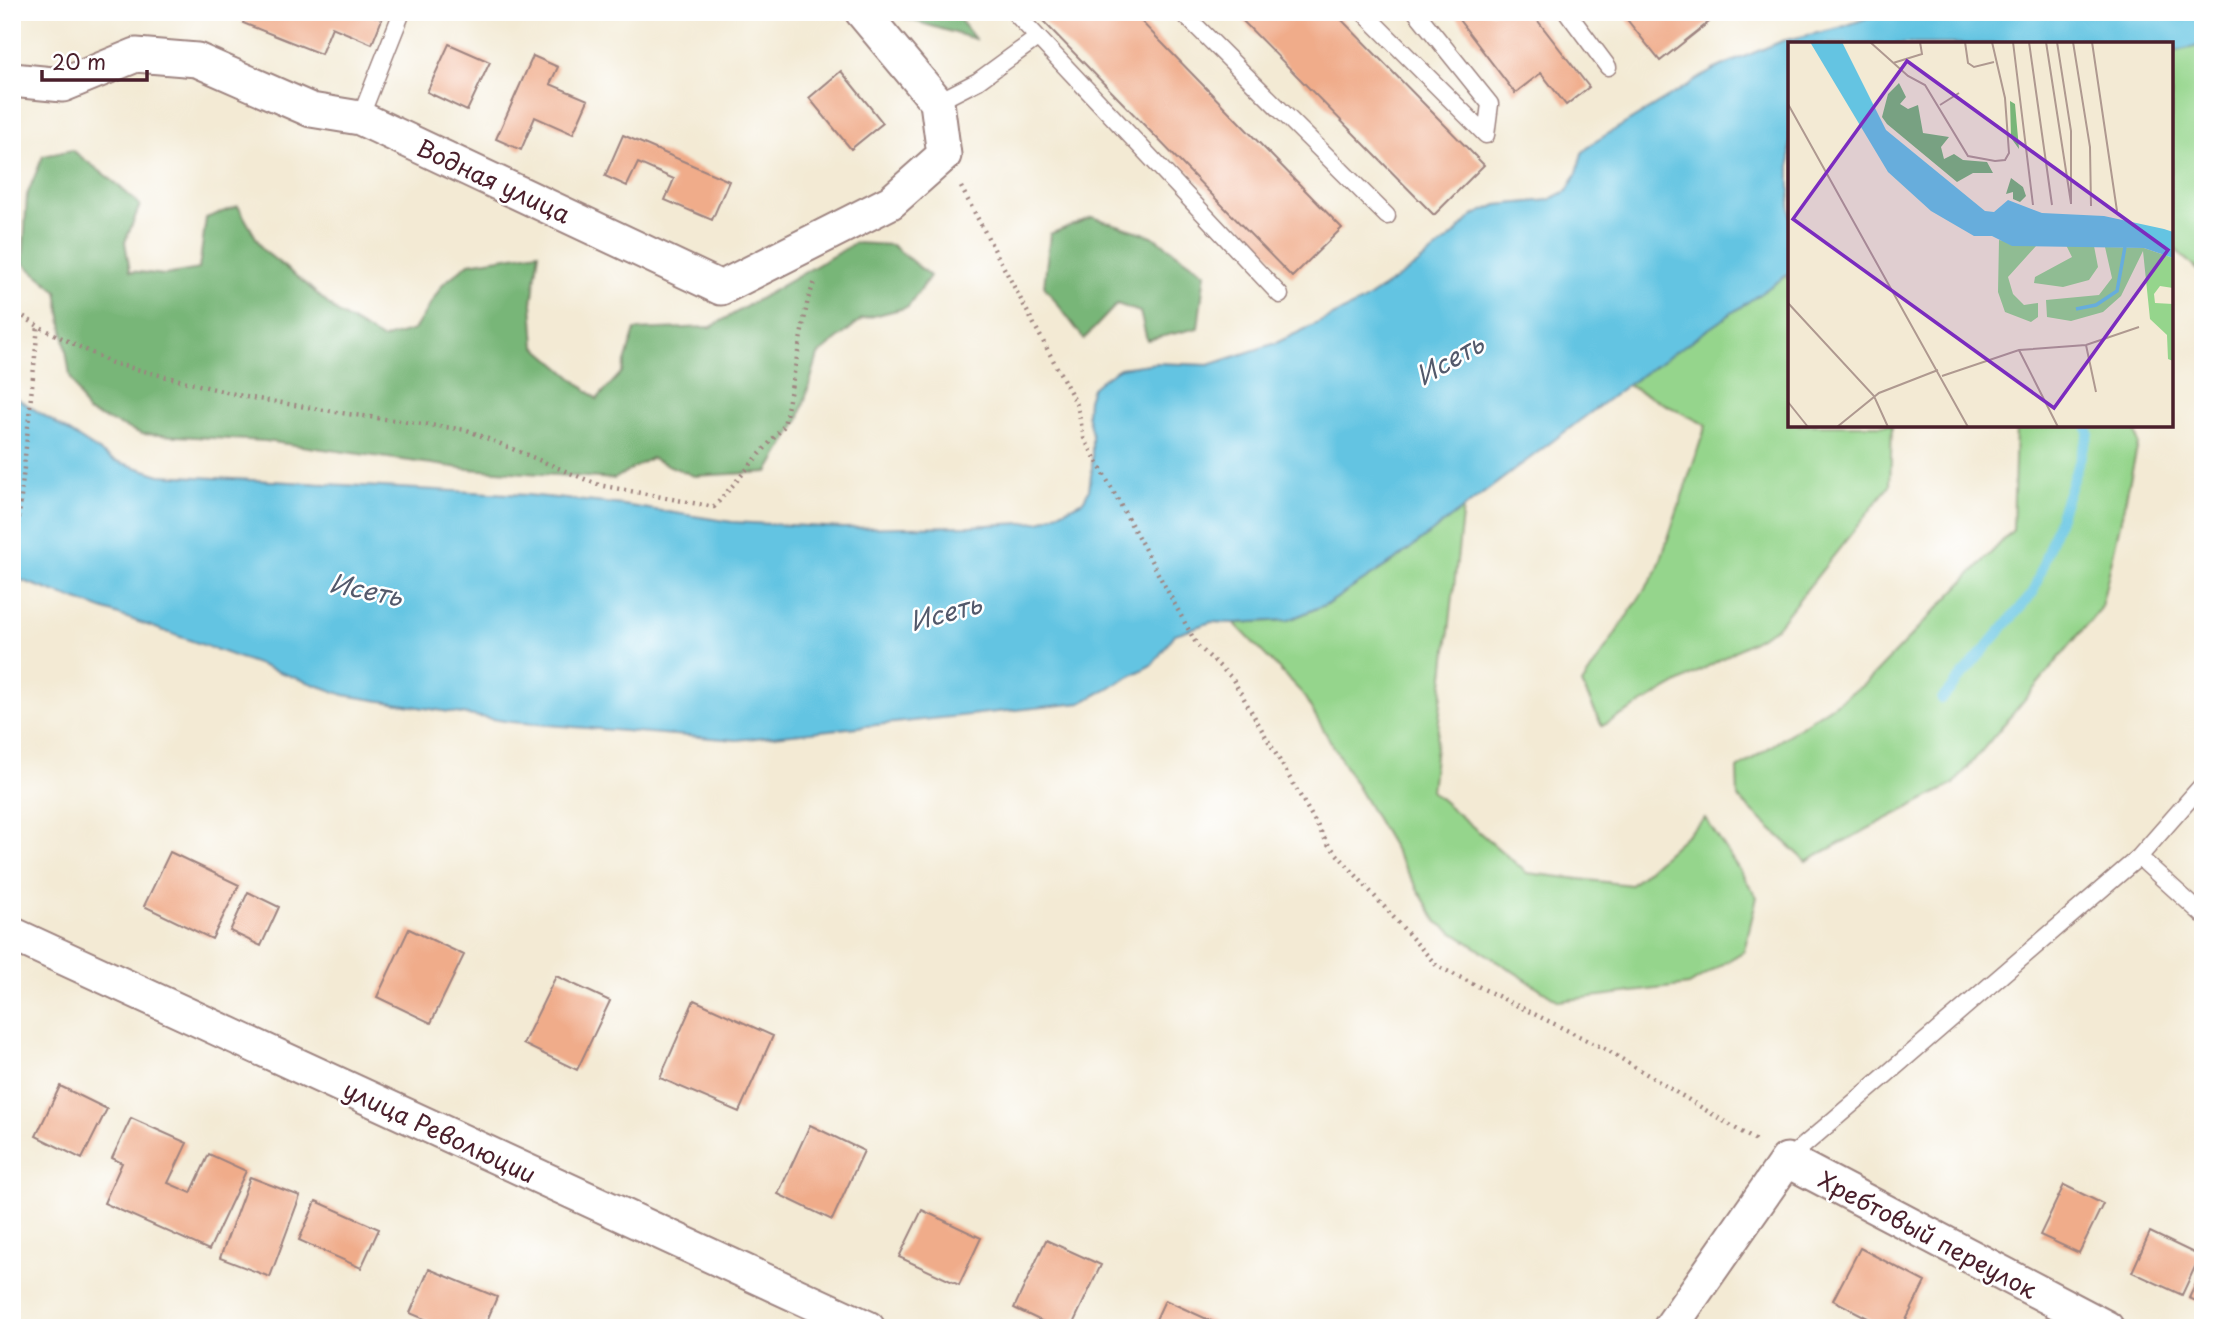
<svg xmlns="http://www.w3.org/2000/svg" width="2215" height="1340" viewBox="0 0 2215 1340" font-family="'Playpen Sans',sans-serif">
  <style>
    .green { fill: #95d58c; stroke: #707a5c; stroke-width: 2 }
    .forest { fill: #78b678; stroke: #616a52; stroke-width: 2 }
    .water { fill: #64c4e2; stroke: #577286; stroke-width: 2 }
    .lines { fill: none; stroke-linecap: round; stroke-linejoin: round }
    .stream { stroke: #64c4e2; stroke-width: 10 }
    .building { fill: #f0ac8a }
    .service-casing { stroke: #9e8480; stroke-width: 19 }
    .minor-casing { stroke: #9e8480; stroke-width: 37 }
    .path { stroke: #9e8480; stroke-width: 4.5; stroke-dasharray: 2 5; stroke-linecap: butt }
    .service { stroke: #fff; stroke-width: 16 }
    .minor { stroke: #fff; stroke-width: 33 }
    .labels { text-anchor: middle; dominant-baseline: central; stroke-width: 5; stroke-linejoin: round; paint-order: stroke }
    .street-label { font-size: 24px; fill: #4a1f2b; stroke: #fff }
    .water-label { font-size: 26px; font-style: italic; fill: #53596b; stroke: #fff }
    .inset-river { fill: none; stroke: #64c4e2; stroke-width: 3.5 }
    .inset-road { fill: none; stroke: #af9990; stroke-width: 2 }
    .view { fill: #7b2cbf; fill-opacity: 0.15; stroke: #7b2cbf; stroke-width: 3.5 }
    .inset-edge { fill: none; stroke: #4a1f2b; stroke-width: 3.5 }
  </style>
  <rect width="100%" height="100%" fill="#fff"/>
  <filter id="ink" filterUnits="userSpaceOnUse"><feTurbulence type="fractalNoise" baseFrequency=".0143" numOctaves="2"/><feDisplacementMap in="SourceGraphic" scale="14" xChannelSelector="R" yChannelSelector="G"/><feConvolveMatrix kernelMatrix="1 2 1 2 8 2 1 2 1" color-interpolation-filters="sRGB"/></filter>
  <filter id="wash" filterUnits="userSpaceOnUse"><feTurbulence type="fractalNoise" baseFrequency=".00686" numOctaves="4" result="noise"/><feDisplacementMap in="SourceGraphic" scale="28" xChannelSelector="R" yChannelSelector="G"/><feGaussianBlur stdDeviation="1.57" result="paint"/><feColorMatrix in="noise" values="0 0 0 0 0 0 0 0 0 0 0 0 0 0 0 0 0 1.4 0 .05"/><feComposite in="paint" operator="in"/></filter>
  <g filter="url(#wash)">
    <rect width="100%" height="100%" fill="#f3ead4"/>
    <path class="green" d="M2203,45V276L2171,245V52Z
      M1786,275L1790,281V425H1892L1890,485L1776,628L1602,726L1582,684L1657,571L1706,425L1627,385Z
      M2016,425H2135L2138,444L2101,608L1954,784L1806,861L1738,798L1737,769L1866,683L2013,530Z
      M1463,507L1431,791L1527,873L1631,885L1705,818L1757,897L1744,951L1689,985L1559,1001L1437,922L1302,693L1234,623L1289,620L1329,603L1395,560Z"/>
    <path class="forest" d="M889,12H954L975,39L890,14Z
      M72,150L113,181L140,205L125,242L130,271L165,275L199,269L206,218L238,206L263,250L306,284L338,313L382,339L414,330L443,284L469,263L539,252L532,303L535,346L597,399L622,372L635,330L711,327L855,243L892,245L930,276L908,307L862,319L818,355L799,420L768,472L694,476L651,458L614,479L468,469L265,441L142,434L87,412L70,376L57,291L23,263L27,195L43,156Z
      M1092,217L1152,236L1205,273L1198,328L1147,340L1140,312L1117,304L1084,339L1044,286L1050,234Z"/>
    <path class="water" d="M1884,12H2203V45L2171,52V44H1790V273L1627,385L1395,560L1329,603L1289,620L1234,623L1211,622L1175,634L1153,664L1081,703L737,740L511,722L344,695L12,577V395L113,460L160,475L527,495L623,505L732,522L843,528L970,526L1040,522L1083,501L1089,490L1092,468V434L1087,414L1088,400L1092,388L1104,378L1120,368L1156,363L1209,365L1276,343L1360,303L1414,267L1455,234L1472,216L1497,205L1549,200L1567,191L1577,173L1582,153L1593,143L1715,69L1782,41L1839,28Z"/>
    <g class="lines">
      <path class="stream" d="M1942,699L2033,593L2089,433L2086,425"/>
    </g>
    <g id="blocks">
      <path class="building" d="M247,12H364L382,19L372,44L332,27L321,54L243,23Z
        M1054,12H1132L1342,228L1292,277L1044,22Z
        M1234,12H1334L1484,165L1434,215Z
        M1453,12H1531L1589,87L1566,105L1541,73L1515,93Z
        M1621,12H1709L1714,18L1660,61Z
        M449,44L490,62L467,111L427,92Z
        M533,56L558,67L550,84L588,100L573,134L535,117L521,150L496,139Z
        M841,71L883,123L851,149L809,98Z
        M623,135L729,181L712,220L665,200L674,179L638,163L627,186L605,176Z
        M170,852L239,885L212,939L144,906Z
        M248,892L279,907L261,946L230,931Z
        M409,929L464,955L431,1023L377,997Z
        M556,976L610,1001L577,1070L523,1044Z
        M694,1000L773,1036L739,1112L660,1078Z
        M60,1086L107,1109L82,1159L36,1136Z
        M131,1118L187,1143L168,1183L191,1193L209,1154L246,1171L209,1250L104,1203L122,1163L112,1158Z
        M810,1125L864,1151L832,1220L778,1194Z
        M250,1177L300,1196L270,1277L220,1258Z
        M2064,1185L2103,1204L2079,1253L2040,1235Z
        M316,1201L379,1229L361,1268L299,1240Z
        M922,1210L981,1238L959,1285L899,1257Z
        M2150,1232L2200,1256L2182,1295L2132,1272Z
        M1046,1240L1101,1265L1071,1328H1056L1014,1308Z
        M1860,1248L1925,1282L1902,1328H1887L1833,1300Z
        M429,1269L497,1297L484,1328H446L410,1313Z
        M2203,1269V1304L2189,1298Z
        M1165,1300L1220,1325L1218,1328H1152Z"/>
    </g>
  </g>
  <g filter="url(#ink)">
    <use href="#blocks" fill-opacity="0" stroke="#9e8480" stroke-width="2"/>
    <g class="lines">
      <g class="service-casing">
        <path id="service" d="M1014,12L1280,295
          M1182,12L1387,216
          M1363,12L1486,135
          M1416,12L1490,104L1486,135
          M1567,12L1608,67
          M937,102L978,81L1037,38
          M360,118L402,12
          M2139,857L2203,915
          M1787,1160L2139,857L2203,784"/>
      </g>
      <g class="minor-casing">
        <path id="minor" d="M12,80L63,85L136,55L197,60L311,110L360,118L721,288L891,202L944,155L937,102L862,12
          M12,934L868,1328
          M1670,1328L1787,1160L2107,1328"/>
      </g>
      <path class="path" d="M961,187L1077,405L1084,438L1197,645L1232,678L1328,844L1437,966L1607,1050L1758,1142
        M12,309L38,326L112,363L246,397L348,414L467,430L599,485L714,507L784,426L808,299L816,279
        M12,588L38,326"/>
      <use href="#service" class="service"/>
      <use href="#minor" class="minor"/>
    </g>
  </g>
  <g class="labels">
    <g class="street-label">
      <text transform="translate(494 180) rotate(25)">Водная улица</text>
      <text transform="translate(440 1131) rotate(25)">улица Революции</text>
      <text transform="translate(1928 1234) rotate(28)">Хребтовый переулок</text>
    </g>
    <g class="water-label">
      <text transform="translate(1449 359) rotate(-30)">Исеть</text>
      <text transform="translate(366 589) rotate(12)">Исеть</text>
      <text transform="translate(945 612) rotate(-15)">Исеть</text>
    </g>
  </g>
  <g transform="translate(1788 42)">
    <rect width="385" height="385" fill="#f3ead4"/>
    <path d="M211,198L248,204L220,235L225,252L236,263L250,261V275L243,280L217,270L210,250ZM278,203L306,204L310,225L301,238L275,245L246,241L247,235L284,215ZM317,205L356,206L385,216V246L372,244L366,252L367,261L385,262V319L380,317L379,293L362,277L355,209L333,254L315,270L283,279L259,275L258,258L311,253L324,236Z" fill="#95d58c"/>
    <path d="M111,41L118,55L112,62L120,67L130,63L135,91L161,95L153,105L156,117L166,112L175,118L199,120L205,131H185L169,140L99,82L94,75L100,52ZM222,59L227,62L231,107L223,96ZM223,136L235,145L238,154L232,160L225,157V150L218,152Z" fill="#78b678"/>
    <path d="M22,0H54L98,88L197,169L206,170L220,158L254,171L316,174L376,187L385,190V216L356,206L224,204L204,194H186L143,169L100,130Z" fill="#64c4e2"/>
    <path class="inset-river" d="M288,267L308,263L329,249L337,205"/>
    <path class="inset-road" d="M82,0L120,34L137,43L180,114L207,119L217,118L221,111L217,56L204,0M177,0L180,21L186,25L206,20M225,0L245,163M241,0L264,163M258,0L283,161M269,0L283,89V162M285,0L302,105L303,164M304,0L329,169M105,21L134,12L132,0M0,62L180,385M152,63L171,51M0,261L86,354L100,385M298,303L308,350M231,308L270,385M154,334L231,308L298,303L351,285M0,360L20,385M49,385L91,351L150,328"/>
    <path class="view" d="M119,19L380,208L266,366L5,177Z"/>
    <rect width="385" height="385" class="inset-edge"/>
  </g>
  <rect width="2215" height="1340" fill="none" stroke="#fff" stroke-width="42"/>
  <path d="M42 70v10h105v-10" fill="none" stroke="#4a1f2b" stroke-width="3.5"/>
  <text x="52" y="70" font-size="21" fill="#4a1f2b" stroke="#ffffff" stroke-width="5" paint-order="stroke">20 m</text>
</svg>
